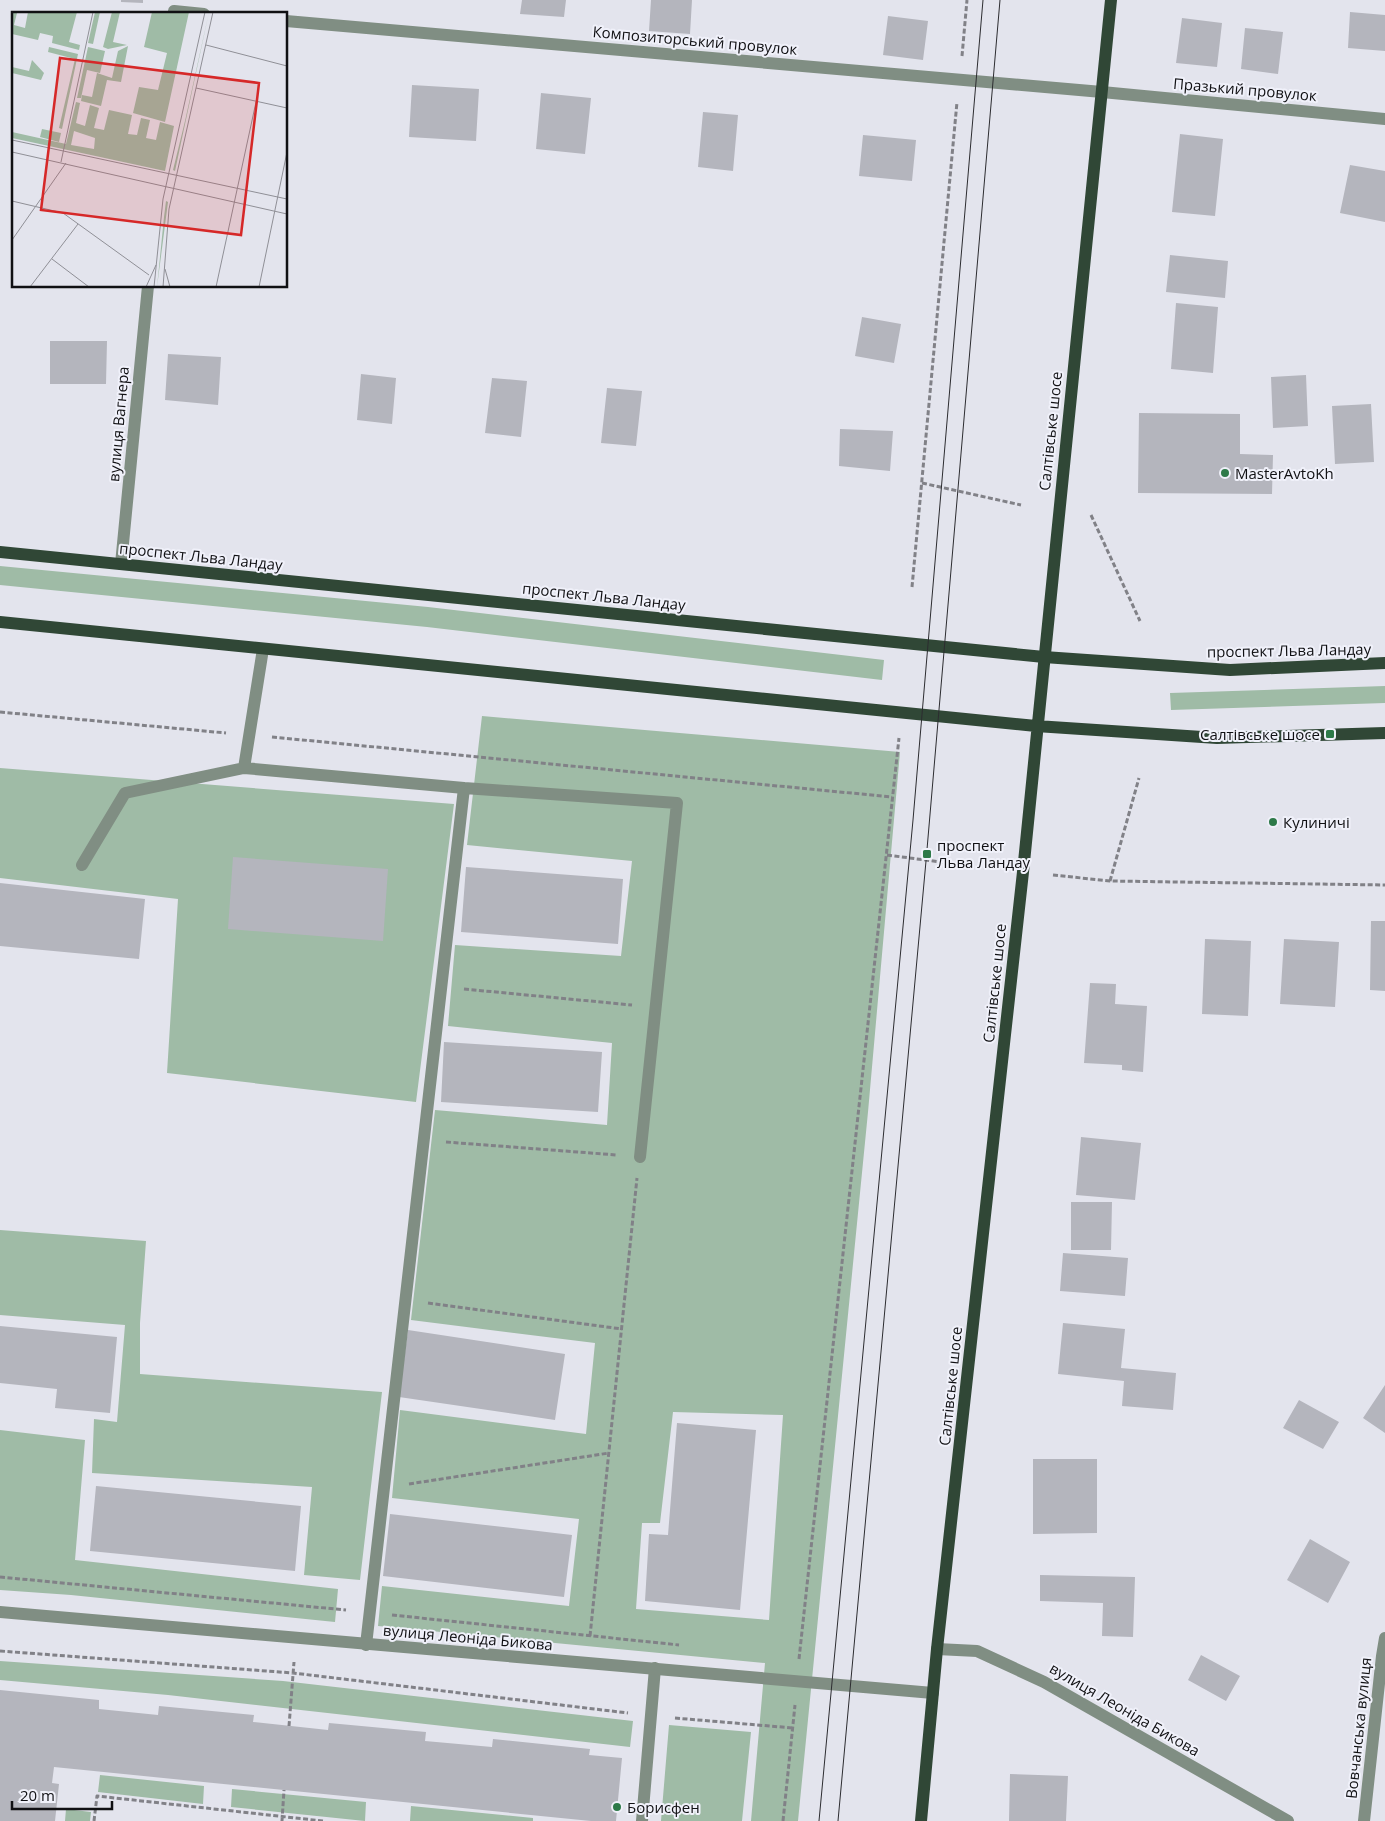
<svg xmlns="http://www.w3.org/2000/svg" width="1385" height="1821" viewBox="0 0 1385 1821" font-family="'Open Sans',sans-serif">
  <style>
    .green { fill: #9fbba6; fill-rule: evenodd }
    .building { fill: #b4b5bd }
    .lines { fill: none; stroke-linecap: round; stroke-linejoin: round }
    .path { stroke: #818187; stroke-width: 3; stroke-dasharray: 5 2.5; stroke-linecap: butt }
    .lane { stroke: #808e83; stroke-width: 12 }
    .street { stroke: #808e83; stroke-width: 12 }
    .primary { stroke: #304736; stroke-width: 12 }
    .tram { stroke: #2c2c30; stroke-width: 1 }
    .poi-dot { fill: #2d7948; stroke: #f0f1fa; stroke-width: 2 }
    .labels { text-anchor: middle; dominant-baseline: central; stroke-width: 4; stroke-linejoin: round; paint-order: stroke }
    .street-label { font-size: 15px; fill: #101013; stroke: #f0f1fa }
    .poi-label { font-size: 15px; fill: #101013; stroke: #f0f1fa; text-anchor: start }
    .inset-road { fill: none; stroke: #8f8f96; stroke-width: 1 }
    .view { fill: #d62828; fill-opacity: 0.15; stroke: #d62828; stroke-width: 2.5 }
    .inset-edge { fill: none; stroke: #101013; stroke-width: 2.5 }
  </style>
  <rect width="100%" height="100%" fill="#e3e4ed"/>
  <path class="green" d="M0,566L428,607L884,660L882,680L427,627L0,585Z
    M1385,686V703L1171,710L1170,693Z
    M482,716L900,752L868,1112L798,1821H751L765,1663L378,1626L382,1586L569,1606L579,1519L392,1498L400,1410L586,1434L595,1343L411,1320L435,1110L607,1125L612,1043L448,1026L455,945L621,956L632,861L467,845ZM673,1412L783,1415L769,1620L636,1609L642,1523H660Z
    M0,768L454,804L416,1102L167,1073L178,899L0,878Z
    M0,1230L146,1241L140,1323V1374L382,1392L360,1580L304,1575L312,1487L92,1473L94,1419L117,1422L125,1325L0,1315Z
    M0,1430L85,1440L75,1560L338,1589L335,1622L71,1595L0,1590Z
    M0,1661L283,1681L633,1721L630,1747L168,1695L0,1680Z
    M669,1725L751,1732L742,1821H661Z
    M100,1775L204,1786L203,1804L98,1792Z
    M232,1789L366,1802L365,1821L231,1807Z
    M411,1806L533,1818V1821H410Z
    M66,1809L91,1812L90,1821H65Z"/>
  <path class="building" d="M121,0H143V3L121,2Z
    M522,0H566L564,17L520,14Z
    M651,0H692L690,34L649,31Z
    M1350,12L1385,15V51L1348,48Z
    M888,16L928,21L923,60L883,55Z
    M1182,18L1222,23L1217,67L1176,63Z
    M1245,28L1283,32L1278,74L1241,69Z
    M412,85L479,89L476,141L409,137Z
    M541,93L591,98L585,154L536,149Z
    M703,112L738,115L733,171L698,167Z
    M1180,134L1223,139L1215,216L1172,212Z
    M863,135L916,140L912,181L859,176Z
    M1350,165L1385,171V222L1340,213Z
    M1170,255L1228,261L1225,298L1166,292Z
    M1176,303L1218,307L1213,373L1171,369Z
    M862,317L901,324L894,363L855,356Z
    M50,341H107L106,384H50Z
    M168,354L221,357L218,405L165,400Z
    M361,374L396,378L392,424L357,420Z
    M1306,375L1308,426L1273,428L1271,377Z
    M492,378L527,381L521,437L485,433Z
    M607,388L642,391L636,446L601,443Z
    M1371,404L1374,462L1335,464L1332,406Z
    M1139,413L1240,414V454L1273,455L1272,494L1138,493Z
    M840,429L893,431L890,471L839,466Z
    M233,857L388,869L383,941L228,929Z
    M466,867L623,879L618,944L461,932Z
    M0,883L145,899L139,959L0,946Z
    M1371,921H1385V991L1370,990Z
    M1205,939L1251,941L1248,1016L1202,1014Z
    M1284,939L1339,942L1335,1007L1280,1004Z
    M1090,983L1116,984L1115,1004L1147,1006L1143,1072L1122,1070V1065L1084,1063Z
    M444,1042L602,1052L598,1112L441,1102Z
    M1081,1137L1141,1143L1135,1200L1076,1195Z
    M1071,1202H1112L1111,1250H1071Z
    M1063,1253L1128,1258L1125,1296L1060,1291Z
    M1063,1323L1125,1329L1121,1368L1176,1373L1173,1410L1122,1406L1124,1381L1058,1374Z
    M0,1326L117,1337L110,1413L55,1408L57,1389L0,1383Z
    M408,1330L565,1354L555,1420L399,1397Z
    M1385,1385V1433L1363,1418Z
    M1299,1400L1339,1422L1323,1449L1283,1428Z
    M677,1423L756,1430L740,1610L645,1601L649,1534L668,1535Z
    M1033,1459H1097V1533L1033,1534Z
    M96,1486L301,1506L295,1571L90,1551Z
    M390,1514L572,1535L564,1597L383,1576Z
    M1310,1539L1350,1562L1328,1603L1287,1580Z
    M1040,1575L1135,1577L1133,1637L1102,1636L1103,1603L1040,1601Z
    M1201,1655L1240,1676L1226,1701L1188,1680Z
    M0,1690L99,1700V1709L158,1715L159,1706L254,1715L253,1722L328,1730L329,1723L426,1732L425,1741L492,1747L493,1739L590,1749L589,1755L622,1758L616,1821H591L54,1767L52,1783L59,1784L55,1821H0Z
    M1010,1774L1068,1776L1066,1821H1009Z"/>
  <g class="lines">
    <path class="path" d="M962,56L967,0
      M922,483L1021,505
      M1091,515L1140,621
      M912,587L957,102
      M0,712L226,733
      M272,737L892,797
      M887,855L986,868
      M1053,875L1110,881L1385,885
      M1110,881L1139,778
      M464,989L632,1005
      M446,1142L617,1155
      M428,1303L622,1329
      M409,1484L609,1453
      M0,1577L346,1610
      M392,1615L679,1645
      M590,1636L637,1178
      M0,1651L293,1673L628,1713
      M799,1659L899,738
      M675,1718L793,1728
      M289,1726L294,1662
      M94,1821L97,1796L323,1821
      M282,1821L284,1790
      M783,1821L795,1705"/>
    <path class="lane" d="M263,649L244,768L464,788L366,1645
      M464,788L677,803L640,1157
      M82,865L125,793L244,768
      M642,1821L655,1668"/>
    <path class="street" d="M174,11L204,14
      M286,21L1102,92L1385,119
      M121,564L148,286
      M0,1612L933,1693
      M937,1649L977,1651L1044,1682L1288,1821
      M1364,1821L1382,1656L1385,1638"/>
    <path class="primary" d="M0,552L1044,657L1230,670L1385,663
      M0,622L1036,726L1217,738L1385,733
      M921,1821L937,1649L1023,872L1111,0"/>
    <path class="tram" d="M819,1821L913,820L983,0
      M838,1821L926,861L1000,0"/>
  </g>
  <g class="poi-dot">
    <circle cx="1225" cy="473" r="5"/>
    <rect x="1325" y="729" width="10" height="10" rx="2.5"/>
    <circle cx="1273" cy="822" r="5"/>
    <rect x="922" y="849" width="10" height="10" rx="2.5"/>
    <circle cx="617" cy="1807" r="5"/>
  </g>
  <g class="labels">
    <g class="street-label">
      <text transform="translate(695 40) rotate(5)">Композиторський провулок</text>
      <text transform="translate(1245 89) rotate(5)">Празький провулок</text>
      <text transform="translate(118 424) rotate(-85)">вулиця Вагнера</text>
      <text transform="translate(1050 431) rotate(-84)">Салтівське шосе</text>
      <text transform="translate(201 556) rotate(6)">проспект Льва Ландау</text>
      <text transform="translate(604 596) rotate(6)">проспект Льва Ландау</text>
      <text transform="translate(1289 650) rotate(-1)">проспект Льва Ландау</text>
      <text transform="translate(994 983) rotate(-84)">Салтівське шосе</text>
      <text transform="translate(950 1386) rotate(-84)">Салтівське шосе</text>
      <text transform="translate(468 1637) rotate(5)">вулиця Леоніда Бикова</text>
      <text transform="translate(1125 1709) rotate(30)">вулиця Леоніда Бикова</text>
      <text transform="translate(1358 1728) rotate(-84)">Вовчанська вулиця</text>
    </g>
    <g class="poi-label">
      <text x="1235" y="473">MasterAvtoKh</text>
      <text x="1320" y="734" text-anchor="end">Салтівське шосе</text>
      <text x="1283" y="822">Кулиничі</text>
      <text x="937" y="845">проспект<tspan x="937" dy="17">Льва Ландау</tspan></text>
      <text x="627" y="1807">Борисфен</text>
    </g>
  </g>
  <g transform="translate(12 12)">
    <rect width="275" height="275" fill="#e3e4ed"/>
    <path d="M0,0L5,1L2,13L13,16L16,0H65L57,30L68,33L67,38L40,31L41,24L28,21L26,28L0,22ZM83,0H88L81,32L76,31ZM100,0H108L101,30L115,33L96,37L91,35ZM140,0H177L153,110L121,101L127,75L146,78L155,41L132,35ZM197,0L163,159L161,158L173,109ZM116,34L109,70L95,68L89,94L69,89L70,83L80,85L85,61L100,66L106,39ZM37,35L66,42L50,117L47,116L63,47L36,40ZM76,35L93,39L88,61L75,58L69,86H65ZM20,48L32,61L29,68L0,61V55L17,59ZM64,90L68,91L64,111L73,114L78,93L87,96L82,116L92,118L97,98L120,103L116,122L125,123L129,106L138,108L134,126L144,128L148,110L162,114L153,159L0,126V120L54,132ZM62,119L83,126L82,137L59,133ZM30,117L49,121L47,130L28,125ZM154,189L156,190L145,275L152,205Z" fill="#9fbba6" fill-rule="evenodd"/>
    <path class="inset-road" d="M194,33L275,54M184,76L275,96M0,128L275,187M0,140L275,202M49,150L81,0M0,189L51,201L137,263M0,228L54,151M40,247L77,275M153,257L158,275M18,275L66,212M134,275L144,253M142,275L151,187L193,0M151,275L157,197L201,0M204,275L244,90M247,275L275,140"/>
    <path class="view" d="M48,46L247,71L229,223L29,198Z"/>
    <rect width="275" height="275" class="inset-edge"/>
  </g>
  <path d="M12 1801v8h100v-8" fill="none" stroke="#101013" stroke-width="2.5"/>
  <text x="20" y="1801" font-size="15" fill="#101013" stroke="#f0f1fa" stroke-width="4" paint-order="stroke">20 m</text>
</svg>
